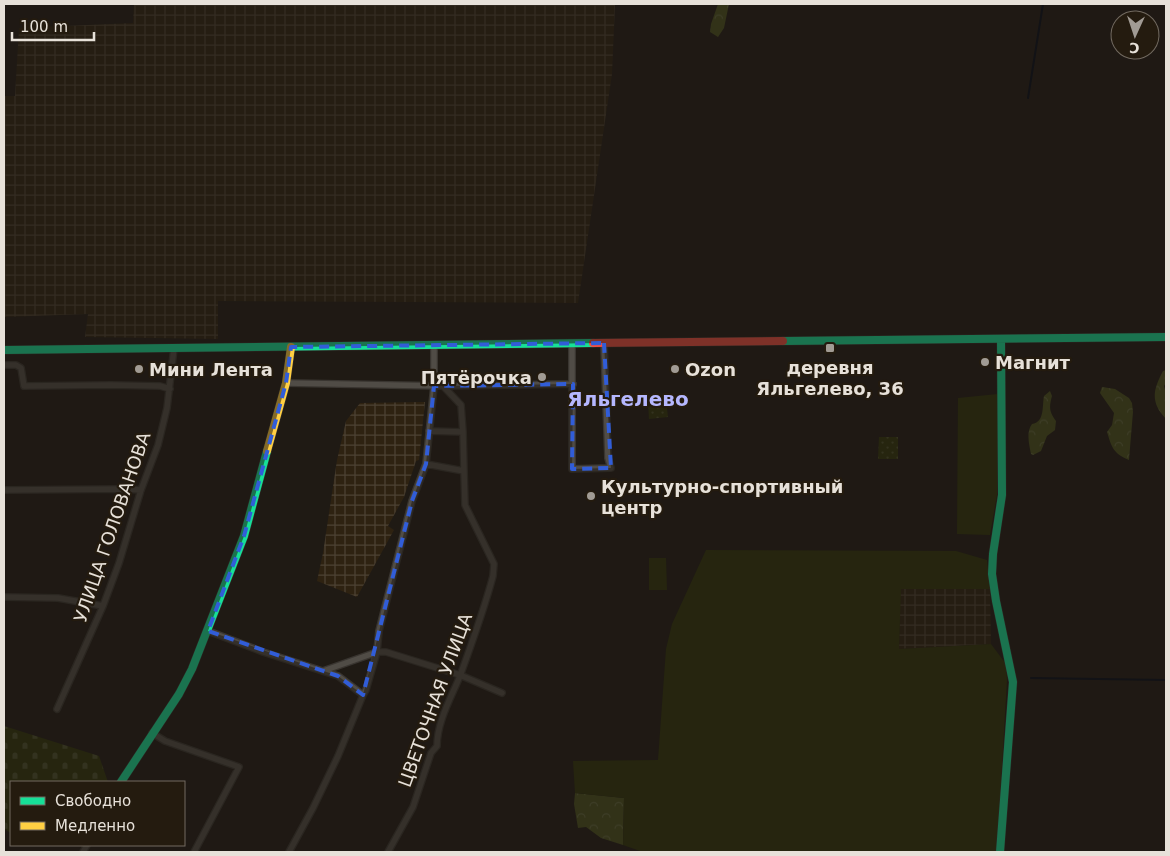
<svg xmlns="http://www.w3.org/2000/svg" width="1170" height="856" viewBox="0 0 1170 856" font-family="'DejaVu Sans',sans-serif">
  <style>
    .industrial { fill: url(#industrial-grid) }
    .grass { fill: url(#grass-dots) }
    .forest { fill: url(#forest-crowns) }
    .cemetery { fill: url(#cemetery-stones) }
    .garden { fill: #2f340a }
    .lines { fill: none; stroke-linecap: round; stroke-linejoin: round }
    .stream { stroke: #030a19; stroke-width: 2 }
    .street-casing { stroke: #393530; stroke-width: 8 }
    .fast-casing { stroke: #393530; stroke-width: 9 }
    .slow-casing { stroke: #393530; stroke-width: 9 }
    .jam-casing { stroke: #393530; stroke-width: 9 }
    .street { stroke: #504c46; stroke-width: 5.5 }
    .fast { stroke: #16e098; stroke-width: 8 }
    .slow { stroke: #ffcf43; stroke-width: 8 }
    .jam { stroke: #f24e42; stroke-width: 8 }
    .marked { fill: none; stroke: #315dd8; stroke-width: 4; stroke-dasharray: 10 6; stroke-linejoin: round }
    .poi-dot { fill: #a19b94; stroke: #241b0f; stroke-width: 2 }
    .labels { text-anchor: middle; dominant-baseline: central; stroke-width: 4.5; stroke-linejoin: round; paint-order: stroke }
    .poi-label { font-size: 18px; font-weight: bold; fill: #e7e1d9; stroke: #241b0f; text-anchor: start }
    .street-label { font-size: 18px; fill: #e7e1d9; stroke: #241b0f }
    .quarter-label { font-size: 20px; font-weight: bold; fill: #b5b7fe; stroke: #241b0f }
  </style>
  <defs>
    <pattern id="industrial-grid" width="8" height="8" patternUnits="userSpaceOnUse" patternTransform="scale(1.25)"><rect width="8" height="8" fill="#2e2211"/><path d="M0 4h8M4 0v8" fill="none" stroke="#4c4233"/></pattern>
    <pattern id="grass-dots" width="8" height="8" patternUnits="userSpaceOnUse" patternTransform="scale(1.25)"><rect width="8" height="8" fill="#2f340a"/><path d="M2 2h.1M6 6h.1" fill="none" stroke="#4d512d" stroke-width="1.8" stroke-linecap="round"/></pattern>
    <pattern id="forest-crowns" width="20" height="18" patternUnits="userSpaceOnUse" patternTransform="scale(1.25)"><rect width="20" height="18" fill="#49501e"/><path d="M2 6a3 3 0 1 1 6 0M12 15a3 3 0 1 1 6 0" fill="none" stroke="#63693e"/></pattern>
    <pattern id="cemetery-stones" width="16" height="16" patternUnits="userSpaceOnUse" patternTransform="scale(1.25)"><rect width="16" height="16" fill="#2f340a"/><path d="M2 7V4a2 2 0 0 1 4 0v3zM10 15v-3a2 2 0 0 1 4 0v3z" fill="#4d512d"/></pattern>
  </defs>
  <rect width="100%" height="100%" fill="#1f1a14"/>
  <path class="industrial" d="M134,4H615L612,74L578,303L218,301V339L85,337L88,314L4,317V96H15L19,28L133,23Z
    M425,402L419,460L416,461L404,497L388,526L394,530L357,597L317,581L323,553L337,460L346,421L360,403Z
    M900,589H990L991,644L899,649Z"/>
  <path class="grass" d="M666,400L668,417L649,419L648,402Z
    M879,437H898V459H878Z"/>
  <path class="forest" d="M718,4H729L724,28L718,37L710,32L711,24Z
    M1166,370V383L1164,386L1166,393V419C1150,402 1153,390 1163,371Z
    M1102,387L1115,389L1129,398L1132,403L1133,412L1129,460C1113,453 1112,448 1107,432L1112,425L1114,413L1100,393Z
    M1050,391L1052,396C1049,407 1049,412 1056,421L1055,430L1047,436L1041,451L1033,455L1031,454C1029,444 1026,432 1032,424C1045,422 1042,406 1044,396Z
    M575,793L624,798L623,845L601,838L586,827L578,828L574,804Z"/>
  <path class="cemetery" d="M4,726L99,756L108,782H11V833L4,829Z"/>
  <path class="garden" d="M998,394L997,495L990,535L957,534L958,398Z
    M706,550L956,551L987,560L990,589H901L899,649L991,644L1006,664L1007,680L997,852H643L623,845L624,798L575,793L573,761L658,760L666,649L672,624Z
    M649,558H666L667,590H649Z"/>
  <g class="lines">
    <path class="stream" d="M1028,98L1043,4
      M1031,678L1166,680"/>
    <g class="street-casing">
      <path id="street" d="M572,344V469L611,468L608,458L604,343
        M4,365H16L21,368L24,386L111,385L160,386L170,389
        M286,383L443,386L461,405L463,432
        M443,386L573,384
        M429,431L463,432L464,471
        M4,490L125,489L141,490
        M4,597L58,598L103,606
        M208,631L263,652L338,676L363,695L338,756L313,808L289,852
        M323,671L377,652H386L460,675L502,693
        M363,695L366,690L377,652L379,631L412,501L426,464L434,386V346
        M57,709L103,606L119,563L141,490L158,445L167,408L174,348
        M152,733L165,741L239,767L194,852
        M83,852L87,845
        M388,852L413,807L431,753L437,746C437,722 451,698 460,676C472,643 484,610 493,576L494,564L465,505L464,471L426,464"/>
    </g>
    <g class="fast-casing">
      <path id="fast" d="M783,341L1166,337
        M4,350L593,343
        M121,782L179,694L192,669L244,536L267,451
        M1000,852L1013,682L996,601L992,574L993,554L1002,495L1001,339"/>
    </g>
    <g class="slow-casing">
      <path id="slow" d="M267,451L286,383L291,347"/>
    </g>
    <g class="jam-casing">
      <path id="jam" d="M593,343L783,341"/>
    </g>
    <use href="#street" class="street"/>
    <use href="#fast" class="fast"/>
    <use href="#slow" class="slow"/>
    <use href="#jam" class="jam"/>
  </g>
  <path d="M0 0H1170V856H0ZM604,343L611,468L572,469L573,384L434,386L426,464L412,501L363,695L338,676L208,631L244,536L286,383L291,347Z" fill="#1f1a14" fill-opacity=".55" fill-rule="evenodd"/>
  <path class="marked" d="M604,343L611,468L572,469L573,384L434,386L426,464L412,501L363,695L338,676L208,631L244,536L286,383L291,347Z"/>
  <g class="poi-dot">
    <rect x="825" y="343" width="10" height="10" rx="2.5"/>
    <circle cx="985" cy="362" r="5"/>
    <circle cx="139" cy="369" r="5"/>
    <circle cx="675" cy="369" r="5"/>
    <circle cx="542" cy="377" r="5"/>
    <circle cx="591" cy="496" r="5"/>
  </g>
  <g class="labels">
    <g class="poi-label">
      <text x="995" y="362">Магнит</text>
      <text x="830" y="367" text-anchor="middle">деревня<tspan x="830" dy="21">Яльгелево, 36</tspan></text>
      <text x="149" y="369">Мини Лента</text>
      <text x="685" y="369">Ozon</text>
      <text x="532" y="377" text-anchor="end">Пятёрочка</text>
      <text x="601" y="486">Культурно-спортивный<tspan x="601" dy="21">центр</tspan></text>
    </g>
    <g class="street-label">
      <text transform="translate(112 527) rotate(-71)">УЛИЦА ГОЛОВАНОВА</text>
      <text transform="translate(435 700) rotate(-70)">ЦВЕТОЧНАЯ УЛИЦА</text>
    </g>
    <g class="quarter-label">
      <text x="628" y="399">Яльгелево</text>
    </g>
  </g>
  <rect width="1170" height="856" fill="none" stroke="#e7e1d9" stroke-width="10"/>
  <rect x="10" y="781" width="175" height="65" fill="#241b0f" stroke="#726a60"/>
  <rect x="20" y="797" width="25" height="8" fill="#16e098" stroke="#726a60"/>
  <text x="55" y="806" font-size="15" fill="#e7e1d9">Свободно</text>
  <rect x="20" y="822" width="25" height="8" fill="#ffcf43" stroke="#726a60"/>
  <text x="55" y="831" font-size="15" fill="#e7e1d9">Медленно</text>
  <g transform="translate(1135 35) rotate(183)"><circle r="24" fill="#241b0f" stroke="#726a60"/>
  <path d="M0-4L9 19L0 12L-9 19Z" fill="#a19b94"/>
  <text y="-8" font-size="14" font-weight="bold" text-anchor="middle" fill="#e7e1d9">С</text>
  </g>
  <path d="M12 32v8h82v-8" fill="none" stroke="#e7e1d9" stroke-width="2.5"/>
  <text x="20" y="32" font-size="15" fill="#e7e1d9" stroke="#241b0f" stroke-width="4" paint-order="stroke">100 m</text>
</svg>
